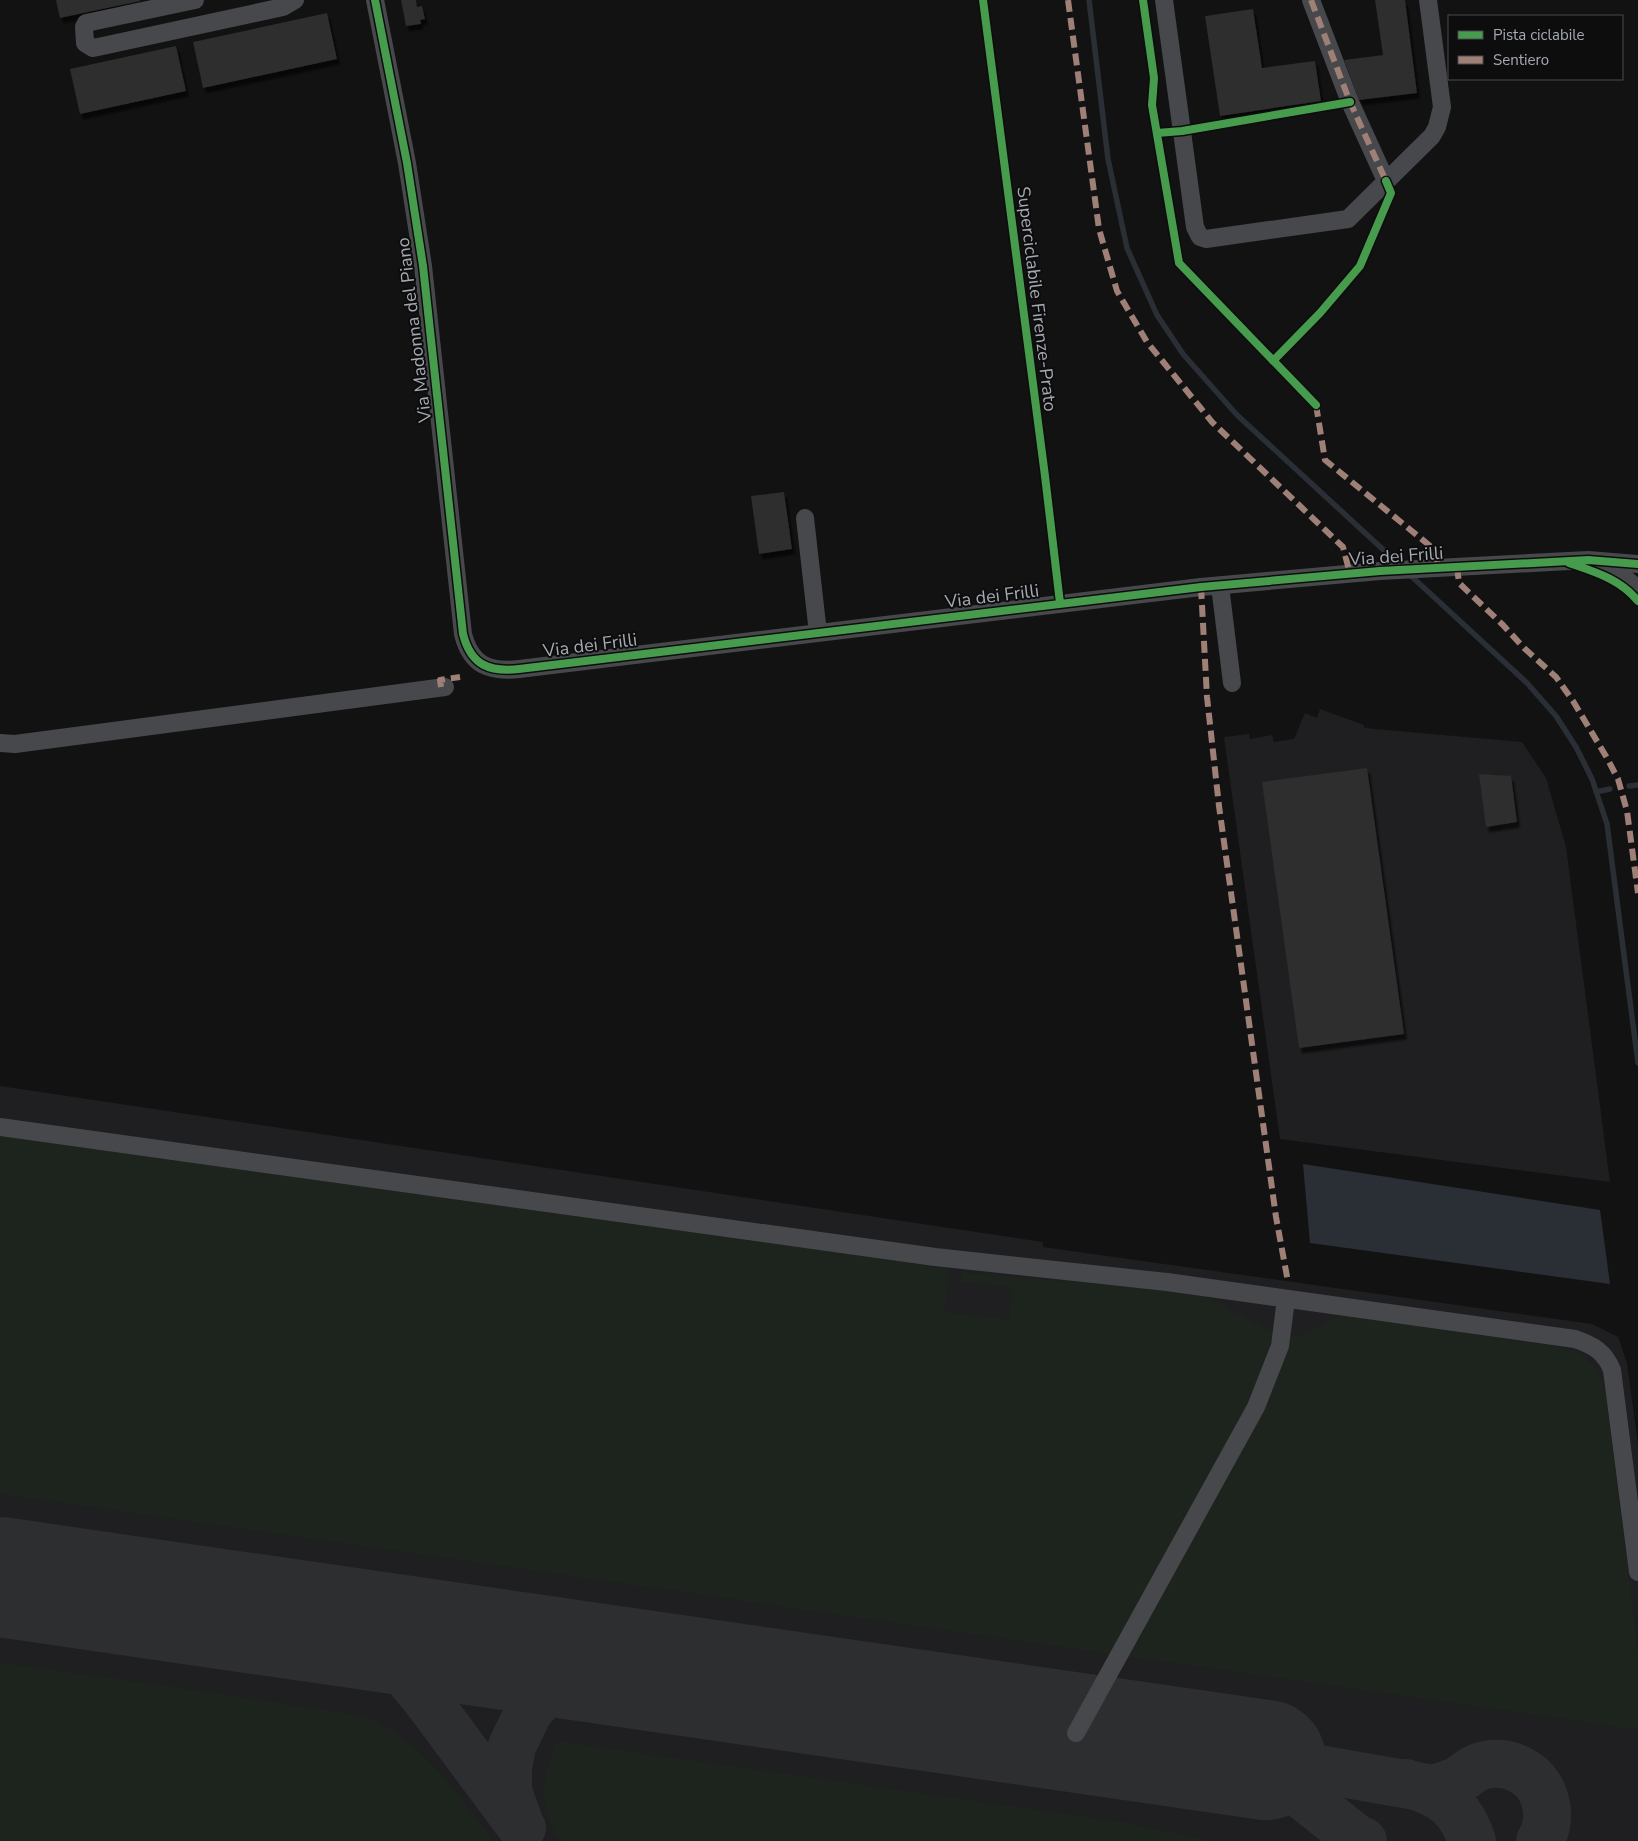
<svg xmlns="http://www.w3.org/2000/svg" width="1638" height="1841" viewBox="0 0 1638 1841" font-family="'Nunito Sans',sans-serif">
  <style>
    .built { fill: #1f1f21 }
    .green { fill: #1d231d }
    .water { fill: #2a2f35 }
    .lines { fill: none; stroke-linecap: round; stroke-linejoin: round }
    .stream { stroke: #2a2f35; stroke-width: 5.5 }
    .taxiway { stroke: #2d2e2f; stroke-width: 48 }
    .runway { stroke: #2d2e2f; stroke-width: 120 }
    .building { fill: #2d2d2e; filter: url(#shadow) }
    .minor { stroke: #47484b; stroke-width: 18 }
    .quiet { stroke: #9e8076; stroke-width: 6; stroke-dasharray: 12 6; stroke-linecap: butt }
    .cycleway-casing { stroke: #0d0d0e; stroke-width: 11 }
    .cycleway { stroke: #469c4c; stroke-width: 8 }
    .labels { text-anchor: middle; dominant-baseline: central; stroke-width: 4; stroke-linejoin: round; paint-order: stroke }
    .street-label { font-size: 18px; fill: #a5a9b2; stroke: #0d0d0e }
  </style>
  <defs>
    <filter id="shadow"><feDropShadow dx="3" dy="5.5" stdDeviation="1" flood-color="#0009"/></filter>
  </defs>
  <rect width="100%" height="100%" fill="#121213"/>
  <path class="built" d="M1320,709L1364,725V728L1522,742L1546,778L1566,847L1610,1182L1280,1139L1224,737L1249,734L1250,739L1272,735L1274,742L1294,739L1305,713L1317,718Z
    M0,1086L1043,1242V1247L1592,1324L1618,1337L1627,1363L1638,1445V1841H0Z"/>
  <path class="green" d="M0,1134L834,1251L949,1269L945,1312L1009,1319L1012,1288L961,1282L962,1272L1198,1293C1224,1302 1276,1343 1301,1335C1317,1330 1328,1318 1346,1315L1576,1350C1592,1360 1602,1375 1606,1394L1638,1653V1730L0,1494Z
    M0,1662L205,1691L368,1717C423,1742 459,1795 494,1841H0Z
    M557,1741L1129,1823L1214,1841H561C537,1809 541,1776 557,1741Z"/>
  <path class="water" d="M1303,1164L1600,1210L1610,1284L1310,1243Z"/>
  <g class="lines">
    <path class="stream" d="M1089,0L1108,159L1127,248L1157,315L1183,354L1237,415L1401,566
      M1409,574L1527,683L1556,716L1576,747L1592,779L1607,824L1638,1063
      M1629,786L1638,785
      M1596,792L1610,789"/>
    <path class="taxiway" d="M273,1617L353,1639L381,1653L401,1669L426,1699L522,1828
      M1186,1749L1240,1760L1274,1773L1356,1838L1363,1841
      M1266,1760L1433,1789C1442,1786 1450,1784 1459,1780C1466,1775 1473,1768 1482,1766C1506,1758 1536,1772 1544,1797C1549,1812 1548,1828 1540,1841
      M1406,1783C1441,1793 1460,1805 1472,1841
      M518,1819L508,1791V1768L512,1746L529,1711L546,1692L565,1680L610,1665"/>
    <path class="runway" d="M0,1577L1266,1760"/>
  </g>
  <path class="building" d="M56,0H140V1L60,18Z
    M401,0H416L417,7L422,6L425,19L420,20L421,24L406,26Z
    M1375,0H1405L1417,93L1359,100L1344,60L1383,55Z
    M1253,9L1262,68L1315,61L1321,101L1220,116L1205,16Z
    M327,13L337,59L203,88L193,42Z
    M176,46L186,91L80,114L70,69Z
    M784,492L792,549L759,554L751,496Z
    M1367,768L1404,1034L1299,1048L1262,782Z
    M1479,774L1511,776L1517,822L1486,827Z"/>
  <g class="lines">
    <path class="minor" d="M195,0L86,23L84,27L85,43L93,48L98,47L283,7L295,0
      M375,0L407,163L423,266L463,634C471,666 490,672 519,669L1201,587L1380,571L1588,560L1638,564
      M1164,0L1195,227L1200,237L1206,239L1348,219L1432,136L1437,127L1442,107L1428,0
      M1311,0L1350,102L1386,181
      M805,518L818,633
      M1600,564L1614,569L1638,589
      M1220,586L1232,683
      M0,743L15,744L445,687
      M0,1127L935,1257L1167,1282L1575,1339C1593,1345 1605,1352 1612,1370L1638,1572
      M1076,1733L1256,1407L1280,1346L1286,1299"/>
    <path class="quiet" d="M1068,0L1099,229L1117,291L1147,342L1212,422L1343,547L1350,574
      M1311,0L1350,102L1386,181
      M1316,405L1325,460L1435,550L1438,569
      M1457,567L1459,583L1503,625L1524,648L1556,677L1573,701L1607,758L1618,779L1627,811L1638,893
      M1201,587L1207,697L1219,806L1276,1217L1288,1282
      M441,687L440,680L460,677"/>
    <g class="cycleway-casing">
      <path id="cycleway" d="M375,0L407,163L423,266L463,634C471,666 490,672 519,669L1201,587L1380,571L1588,560L1638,564
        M983,0L1045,476L1060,603
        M1143,0L1154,78L1152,105L1179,263L1316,405
        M1157,133L1182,131L1350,102
        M1273,361L1320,313L1360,266L1391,193L1386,181
        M1569,563C1595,572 1620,579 1638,601"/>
    </g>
    <use href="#cycleway" class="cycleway"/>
  </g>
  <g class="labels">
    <g class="street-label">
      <text transform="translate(1037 299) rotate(83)">Superciclabile Firenze-Prato</text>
      <text transform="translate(414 330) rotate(-97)">Via Madonna del Piano</text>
      <text transform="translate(1396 556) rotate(-4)">Via dei Frilli</text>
      <text transform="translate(992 596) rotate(-7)">Via dei Frilli</text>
      <text transform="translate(590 645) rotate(-7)">Via dei Frilli</text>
    </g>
  </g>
  <rect x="1448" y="15" width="175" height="65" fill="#0d0d0e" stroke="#4a4b50"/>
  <rect x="1458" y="31" width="25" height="8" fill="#469c4c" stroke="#4a4b50"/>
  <text x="1493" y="40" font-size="15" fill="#a5a9b2">Pista ciclabile</text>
  <rect x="1458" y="56" width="25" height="8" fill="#9e8076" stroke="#4a4b50"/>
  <text x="1493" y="65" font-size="15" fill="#a5a9b2">Sentiero</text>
</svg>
